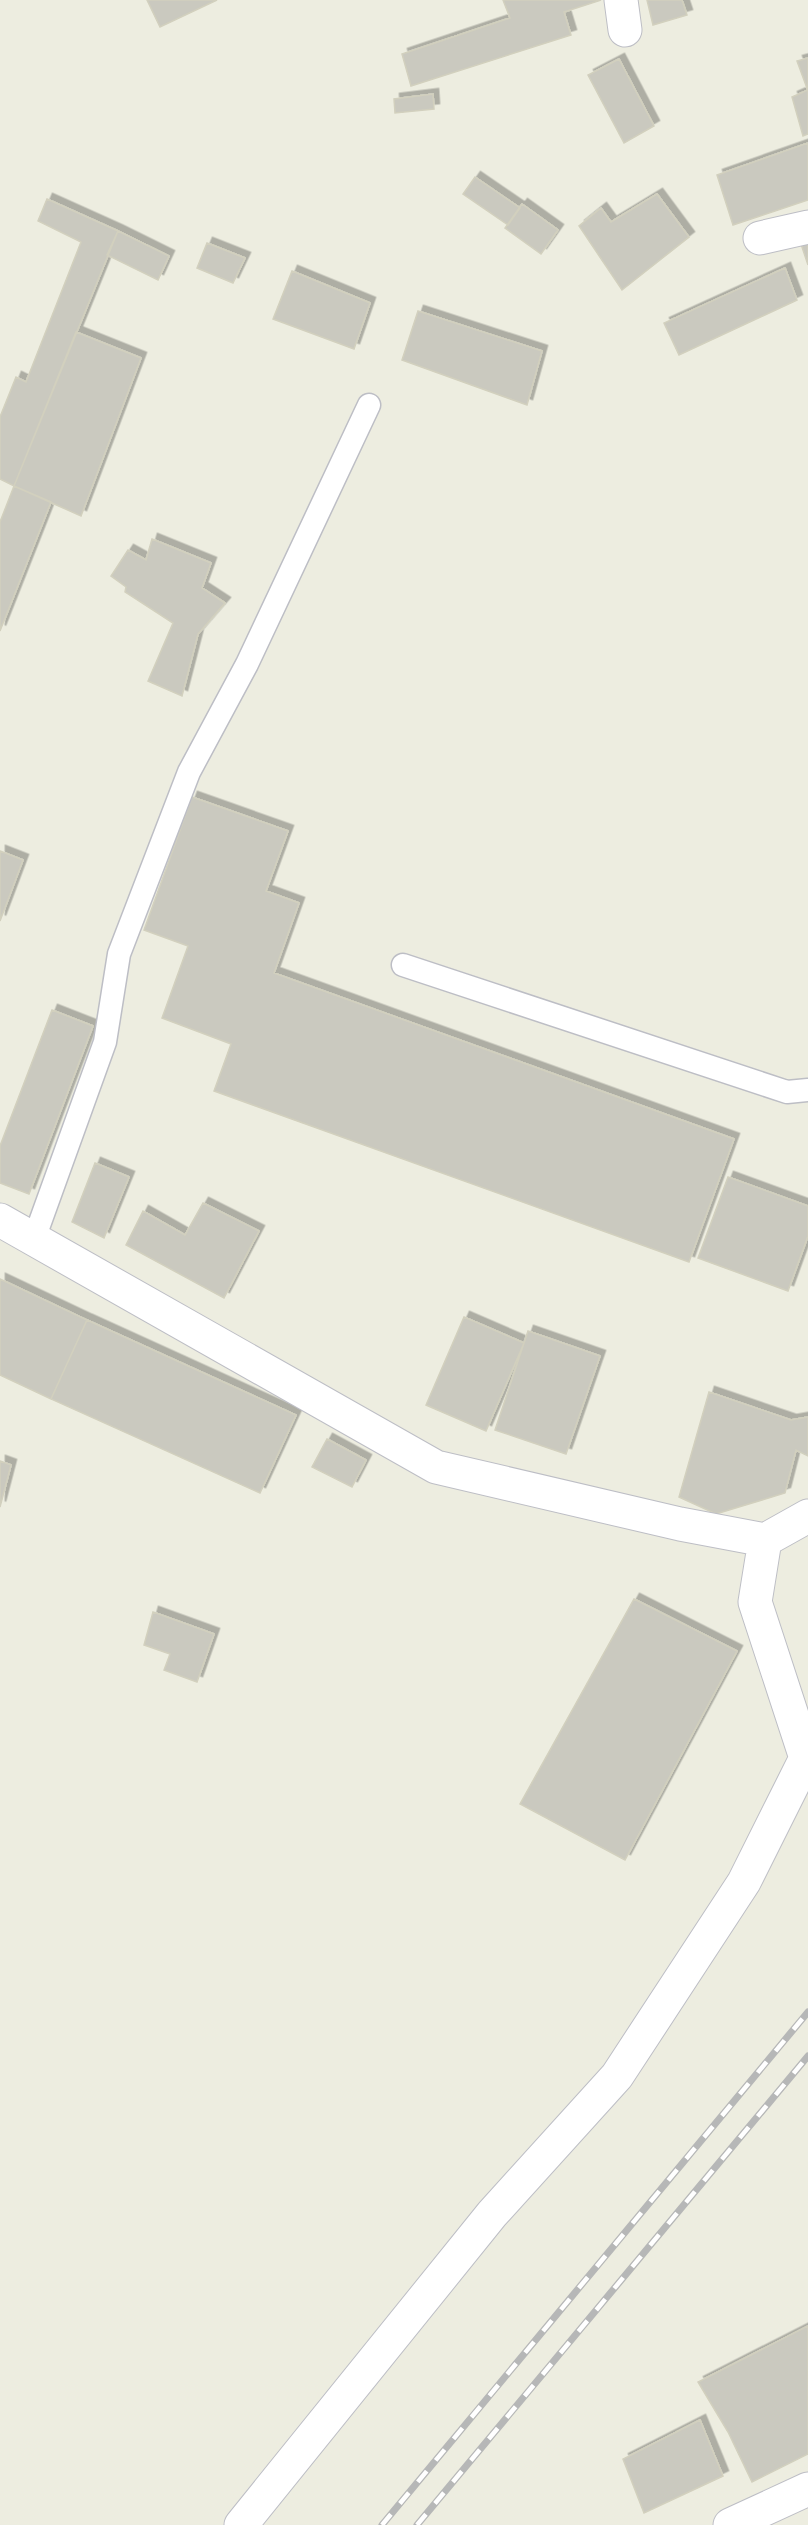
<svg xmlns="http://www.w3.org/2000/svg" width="808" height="2525" viewBox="0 0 808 2525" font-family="'Archivo Narrow',sans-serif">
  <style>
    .building { fill: #cac9bf; stroke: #d2d0be; stroke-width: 1.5; filter: url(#shadow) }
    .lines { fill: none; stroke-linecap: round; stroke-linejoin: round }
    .service-casing { stroke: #bdbec5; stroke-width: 25 }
    .minor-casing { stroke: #bdbec5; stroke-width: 35 }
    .service { stroke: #fff; stroke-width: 22 }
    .minor { stroke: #fff; stroke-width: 33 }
    .rail-casing { stroke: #b6b7b7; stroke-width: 7 }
    .rail { stroke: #fff; stroke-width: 4.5; stroke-dasharray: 14; stroke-linecap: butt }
  </style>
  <defs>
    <filter id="shadow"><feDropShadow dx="5.5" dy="-5.5" stdDeviation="0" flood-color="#0004"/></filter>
  </defs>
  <rect width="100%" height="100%" fill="#edede0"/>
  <path class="building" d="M147,0H217L160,27Z
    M503,0H601L564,12L571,35L411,86L402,54L510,18Z
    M647,0H682L687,15L653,25Z
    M808,58V91L797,61Z
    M619,59L654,126L624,143L588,75Z
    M808,90V134L803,136L792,97Z
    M433,94L434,109L395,113L394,99Z
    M808,143V200L733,225L717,175Z
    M475,177L520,208L508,225L463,194Z
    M657,194L689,237L622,290L579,226L601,208L611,222Z
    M47,199L118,231L14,486L0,479V417L16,377L26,382L81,242L38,221Z
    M522,204L558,230L541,254L505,228Z
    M118,231L169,256L158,280L107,255Z
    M808,242V265L801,244Z
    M207,243L245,258L233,283L197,268Z
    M785,268L797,300L679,355L664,323Z
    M292,271L370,303L354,349L273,319Z
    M418,311L542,351L527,405L402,360Z
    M76,332L141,358L81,516L14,486Z
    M14,486L51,502L0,631V522Z
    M152,539L211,563L202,588L225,603L198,634L182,696L148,681L173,623L125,592L126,587L111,576L128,550L146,560Z
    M192,797L288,831L266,891L299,903L274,973L734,1139L689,1262L214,1091L231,1044L162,1018L188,946L144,930Z
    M0,851L23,860L0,921Z
    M52,1010L93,1026L29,1194L0,1183V1146Z
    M95,1163L129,1177L104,1238L72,1222Z
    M728,1177L808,1206V1236L788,1291L698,1258Z
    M203,1203L259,1231L224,1298L126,1245L143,1211L185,1235Z
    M0,1279L87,1320L51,1399L0,1375Z
    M464,1317L524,1343L486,1431L426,1405Z
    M87,1320L296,1415L260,1493L51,1399Z
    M528,1331L600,1356L566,1454L495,1430Z
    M709,1392L791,1420L808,1417V1456L796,1450L785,1493L716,1514L679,1497Z
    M327,1439L366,1460L352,1487L312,1467Z
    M0,1461L11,1465L0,1507Z
    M634,1599L737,1651L625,1860L520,1804Z
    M153,1612L214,1634L197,1682L164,1670L170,1654L144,1645Z
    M808,2326V2454L752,2482L728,2432L698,2382Z
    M700,2420L723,2476L644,2513L623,2459Z"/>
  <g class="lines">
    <g class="service-casing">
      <path id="service" d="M403,965L787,1092L808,1090
        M34,1239L105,1042L119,954L189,772L247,664L369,405"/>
    </g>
    <g class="minor-casing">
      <path id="minor" d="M621,0L625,30
        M760,238L808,227
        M0,1220L436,1467L680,1524L765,1540L808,1516
        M241,2525L492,2214L617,2076L744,1882L806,1758L755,1602L765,1540
        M730,2525L808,2489"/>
    </g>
    <use href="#service" class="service"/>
    <use href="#minor" class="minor"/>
    <g class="rail-casing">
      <path id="rail" d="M382,2525L808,2012
        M417,2525L808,2056"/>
    </g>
    <use href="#rail" class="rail"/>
  </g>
</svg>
